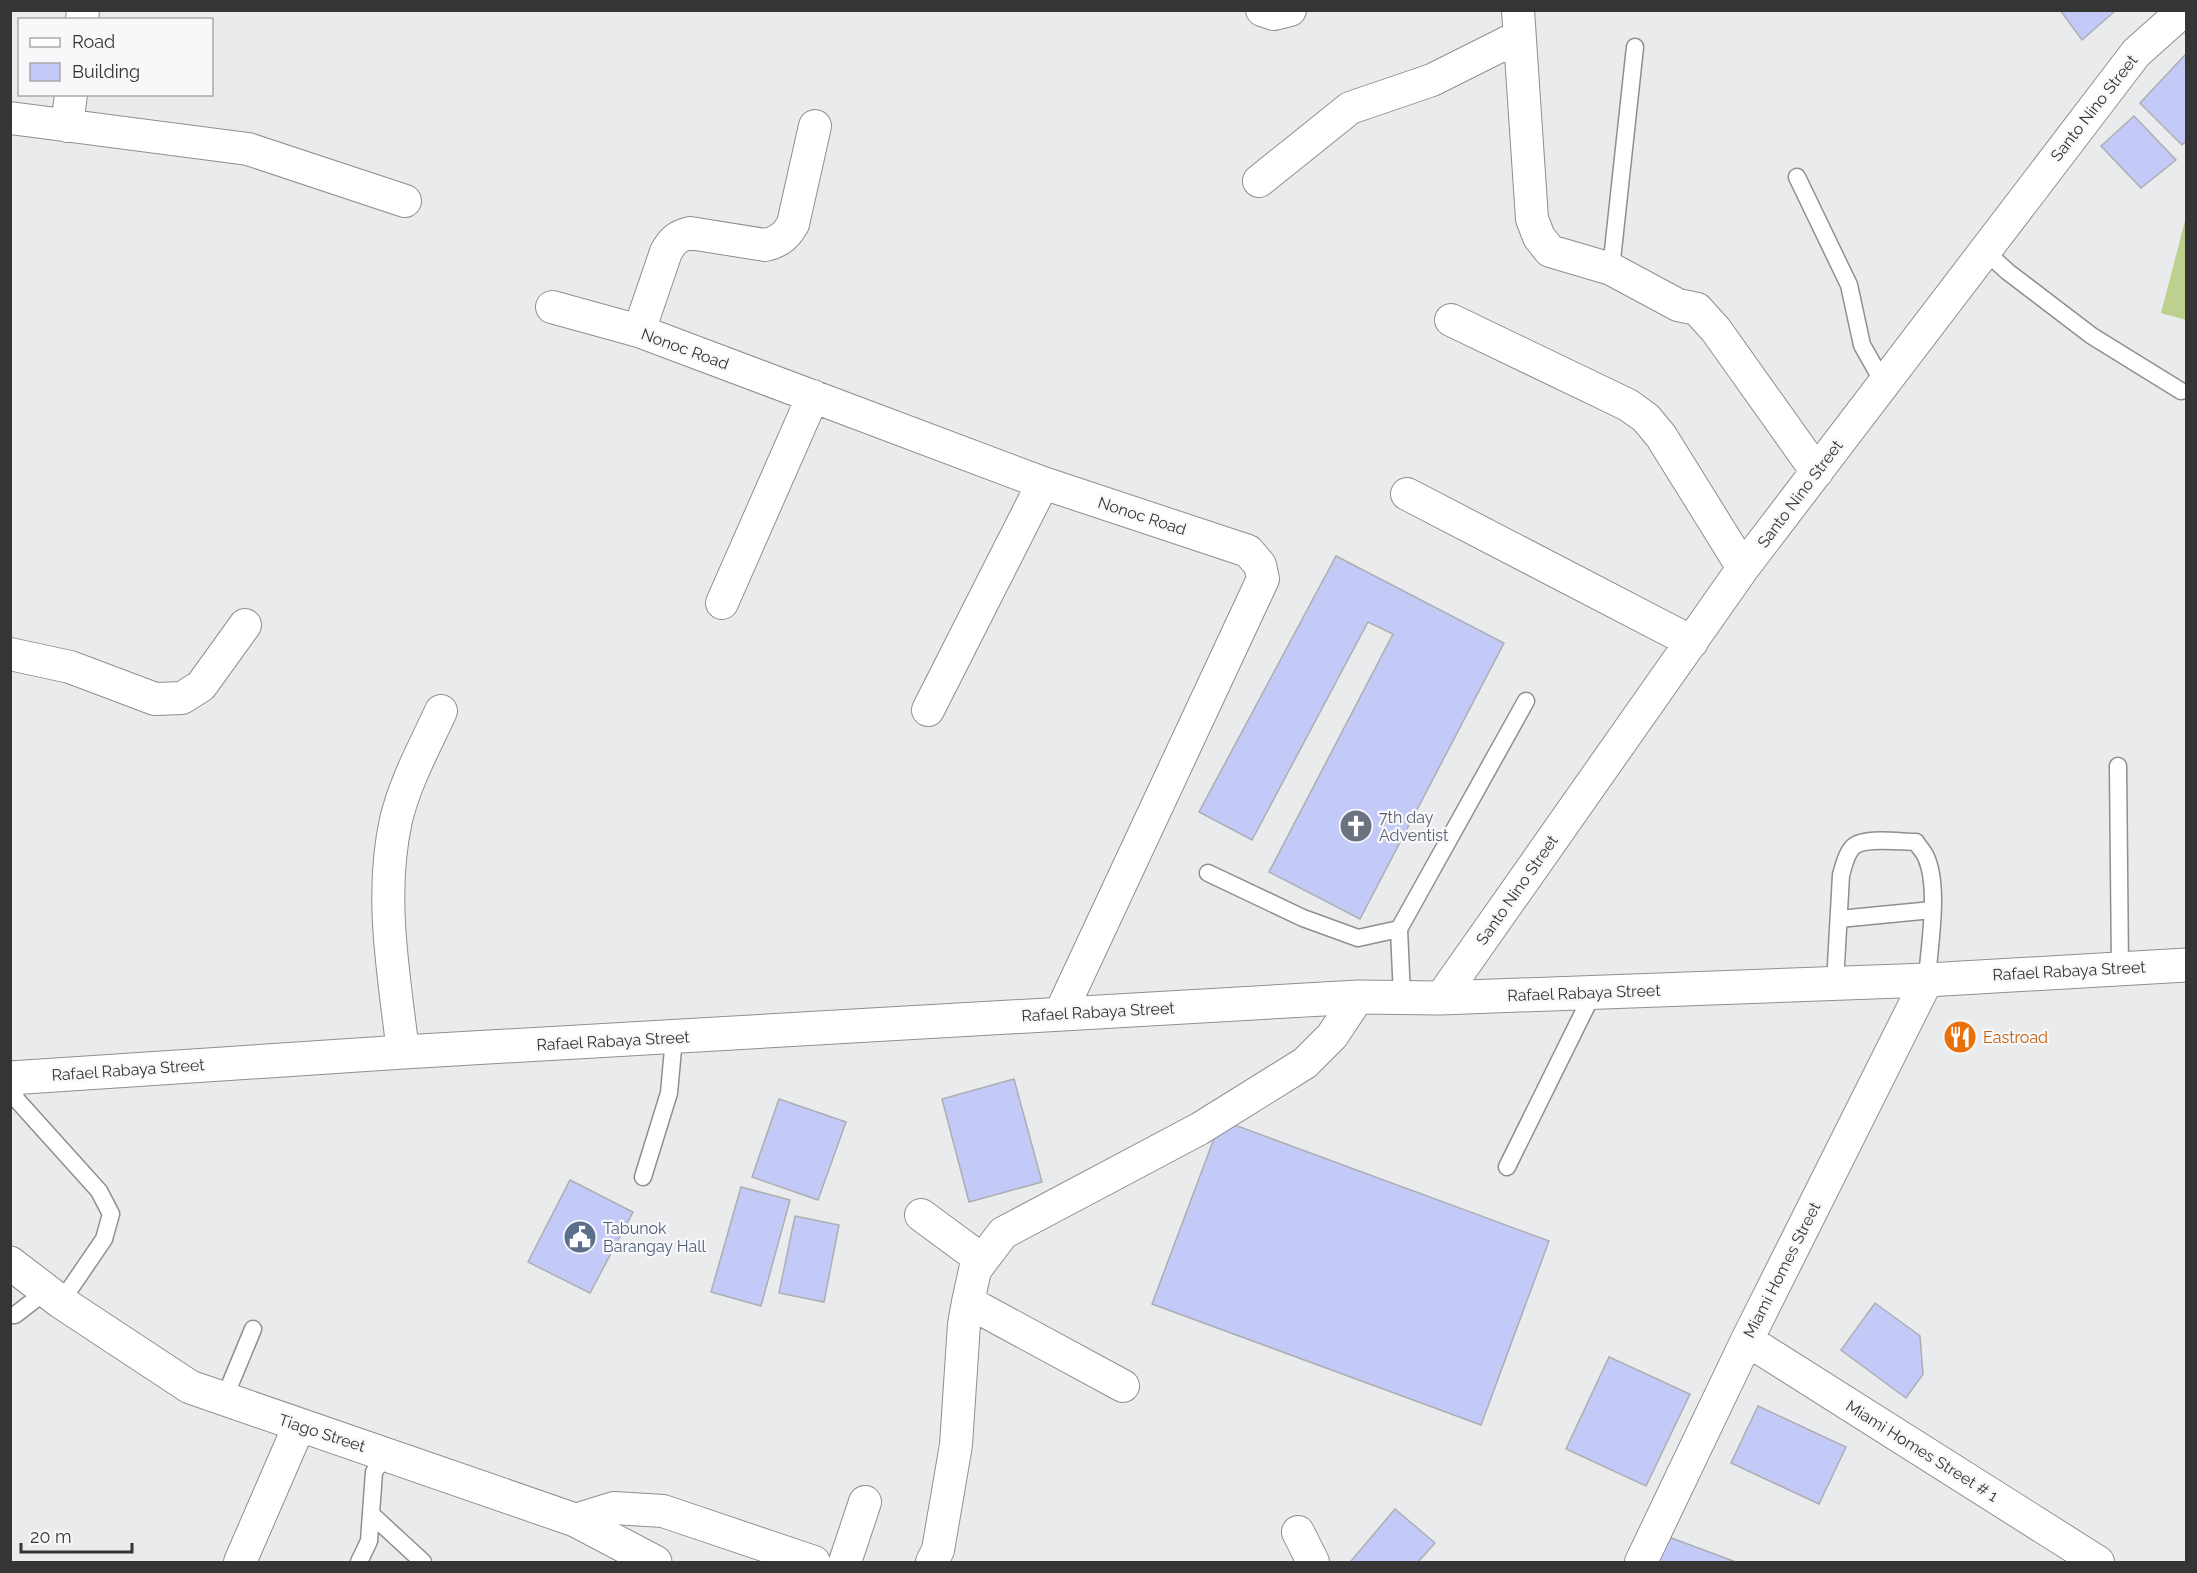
<svg xmlns="http://www.w3.org/2000/svg" width="2197" height="1573" viewBox="0 0 2197 1573" font-family="Raleway,sans-serif">
  <style>
    .green { fill: #bed08e }
    .building { fill: #c4caf8; stroke: #aeaeb1; stroke-width: 1.5 }
    .lines { fill: none; stroke-linecap: round; stroke-linejoin: round }
    .lane-casing { stroke: #8e8f91; stroke-width: 19 }
    .street-casing { stroke: #8e8f91; stroke-width: 34 }
    .secondary-casing { stroke: #8e8f91; stroke-width: 35 }
    .lane { stroke: #fff; stroke-width: 16 }
    .street { stroke: #fff; stroke-width: 32 }
    .secondary { stroke: #fff; stroke-width: 33 }
    .labels { text-anchor: middle; dominant-baseline: central; stroke-width: 4.5; stroke-linejoin: round; paint-order: stroke }
    .street-label { font-size: 16px; fill: #353536; stroke: #f8f8fb }
    .worship-label { font-size: 16px; fill: #5b616d; stroke: #f8f8fb; text-anchor: start }
    .food-label { font-size: 16px; fill: #c56008; stroke: #f8f8fb; text-anchor: start }
    .service-label { font-size: 16px; fill: #4e5e75; stroke: #f8f8fb; text-anchor: start }
  </style>
  <rect width="100%" height="100%" fill="#eaebed"/>
  <path class="green" d="M2186,217V320L2161,313Z"/>
  <path class="building" d="M2060,10H2116L2082,40Z
    M2186,54V141L2182,145L2140,103Z
    M2134,116L2176,160L2141,188L2101,146Z
    M1336,556L1504,643L1360,919L1269,872L1393,634L1368,622L1252,840L1199,812Z
    M1014,1079L1042,1182L969,1202L942,1099Z
    M779,1099L846,1122L818,1200L752,1177Z
    M1221,1120L1549,1241L1481,1425L1152,1304Z
    M570,1180L633,1212L590,1293L528,1262Z
    M741,1187L790,1200L761,1306L711,1292Z
    M795,1216L839,1225L824,1302L779,1293Z
    M1875,1303L1920,1336L1923,1374L1906,1398L1841,1350Z
    M1609,1357L1690,1394L1646,1486L1566,1449Z
    M1758,1406L1846,1447L1819,1504L1731,1463Z
    M1395,1509L1435,1543L1418,1562H1353L1351,1561Z
    M1666,1536L1736,1562H1656Z"/>
  <g class="lines">
    <g class="lane-casing">
      <path id="lane" d="M1797,177L1849,285L1862,345L1884,384
        M1985,251L2008,272L2092,336L2181,391
        M1611,269L1635,47
        M2118,766L2120,968
        M1208,873L1303,918L1358,938L1399,929L1526,701
        M1839,919L1932,910
        M1399,929L1402,997
        M1835,983L1841,875C1844,866 1845,856 1852,848C1862,836 1900,842 1916,842C1919,847 1924,852 1926,857C1940,888 1929,946 1927,980
        M10,1084L17,1100L99,1191L111,1214L104,1239L61,1302
        M1507,1167L1593,993
        M643,1177L669,1093L674,1038
        M10,1315H15L46,1291
        M224,1399L253,1329
        M371,1514L423,1562
        M359,1562L369,1541L374,1472L386,1454"/>
    </g>
    <g class="street-casing">
      <path id="street" d="M1262,10L1274,14L1290,10
        M1518,10L1532,219L1539,237L1550,251L1611,269L1678,305L1697,309L1716,330L1817,472
        M82,20L83,10
        M10,118L248,149L405,201
        M67,126L71,94
        M1259,181L1350,108L1432,80L1518,37
        M552,307L639,331L1043,483L1248,551L1260,565L1263,579L1060,1014
        M1451,320L1628,405L1646,418L1661,436L1743,568
        M639,331L666,252C672,241 677,236 690,233L765,245C779,242 786,236 793,224L815,126
        M1407,494L1692,642
        M722,603L813,396
        M10,654L70,667L155,699L182,698L201,686L245,625
        M928,710L1043,483
        M1441,998L1743,568L2136,53L2184,10
        M403,1052C394,975 379,897 396,820C405,782 425,746 441,711
        M921,1215L982,1260
        M968,1302L1123,1386
        M1747,1340L2098,1562
        M575,1520L614,1508L663,1511L814,1562
        M1298,1532L1313,1562
        M240,1562L299,1426
        M845,1562L865,1502
        M932,1562L938,1550L956,1445L964,1324L968,1302L975,1270L1003,1233L1199,1129L1305,1063L1332,1036L1358,997
        M1641,1562L1747,1340L1927,980"/>
    </g>
    <g class="secondary-casing">
      <path id="secondary" d="M10,1078L403,1052L1358,997L1441,998L1927,980L2186,965
        M10,1263L61,1302L190,1387L575,1520L655,1562"/>
    </g>
    <use href="#lane" class="lane"/>
    <use href="#street" class="street"/>
    <use href="#secondary" class="secondary"/>
  </g>
  <defs>
    <g id="church-disc" transform="scale(1.725)"><circle r="9.5" fill="#6b7280" stroke="#f8f8fb"/><path d="M-1.2-6h2.4v3.5h3.3v2.4h-3.3V6h-2.4V-.1h-3.3v-2.4h3.3Z" fill="#fff"/></g>
    <g id="restaurant-disc" transform="scale(1.725)"><circle r="9.5" fill="#e8710a" stroke="#f8f8fb"/><path d="M-5-6h1v4h1v-4h1v4h1v-4h1v5L-1.5 .5V6h-2V.5L-5-1ZM5-6V6H3V1.5H1.5Q1.5-4 5-6Z" fill="#fff"/></g>
    <g id="civic-disc" transform="scale(1.725)"><circle r="9.5" fill="#5c6f8a" stroke="#f8f8fb"/><path d="M-.6-6.5H3V-4.5H.6V-3L4-1V1h2V6H-6V1h2V-1L-.6-3ZM-1.2 2.5V6h2.4V2.5Z" fill="#fff"/></g>
  </defs>
  <g fill-rule="evenodd">
    <use href="#church-disc" x="1356" y="826"/>
    <use href="#restaurant-disc" x="1960" y="1037"/>
    <use href="#civic-disc" x="580" y="1237"/>
  </g>
  <g class="labels">
    <g class="street-label">
      <text transform="translate(2094 108) rotate(-52)">Santo Nino Street</text>
      <text transform="translate(685 349) rotate(20)">Nonoc Road</text>
      <text transform="translate(1800 494) rotate(-53)">Santo Nino Street</text>
      <text transform="translate(1142 516) rotate(18)">Nonoc Road</text>
      <text transform="translate(1517 890) rotate(-55)">Santo Nino Street</text>
      <text transform="translate(2069 971) rotate(-3)">Rafael Rabaya Street</text>
      <text transform="translate(1584 993) rotate(-2)">Rafael Rabaya Street</text>
      <text transform="translate(1098 1012) rotate(-3)">Rafael Rabaya Street</text>
      <text transform="translate(613 1041) rotate(-3)">Rafael Rabaya Street</text>
      <text transform="translate(128 1070) rotate(-4)">Rafael Rabaya Street</text>
      <text transform="translate(1782 1270) rotate(-63)">Miami Homes Street</text>
      <text transform="translate(322 1433) rotate(18)">Tiago Street</text>
      <text transform="translate(1922 1451) rotate(32)">Miami Homes Street # 1</text>
    </g>
    <g class="worship-label">
      <text x="1379" y="817">7th day<tspan x="1379" dy="18">Adventist</tspan></text>
    </g>
    <g class="food-label">
      <text x="1983" y="1037">Eastroad</text>
    </g>
    <g class="service-label">
      <text x="603" y="1228">Tabunok<tspan x="603" dy="18">Barangay Hall</tspan></text>
    </g>
  </g>
  <rect width="2197" height="1573" fill="none" stroke="#353536" stroke-width="24"/>
  <rect x="18" y="18" width="195" height="78" fill="#f8f8fb" stroke="#aaaaac" stroke-width="1.5"/>
  <rect x="30" y="38" width="30" height="9" fill="#ffffff" stroke="#aaaaac" stroke-width="1.5"/>
  <text x="72" y="48" font-size="18" fill="#353536">Road</text>
  <rect x="30" y="63" width="30" height="18" fill="#c4caf8" stroke="#aaaaac" stroke-width="1.5"/>
  <text x="72" y="78" font-size="18" fill="#353536">Building</text>
  <path d="M21 1543v9h111v-9" fill="none" stroke="#353536" stroke-width="3"/>
  <text x="30" y="1543" font-size="18" fill="#353536" stroke="#f8f8fb" stroke-width="4.5" paint-order="stroke">20 m</text>
</svg>
